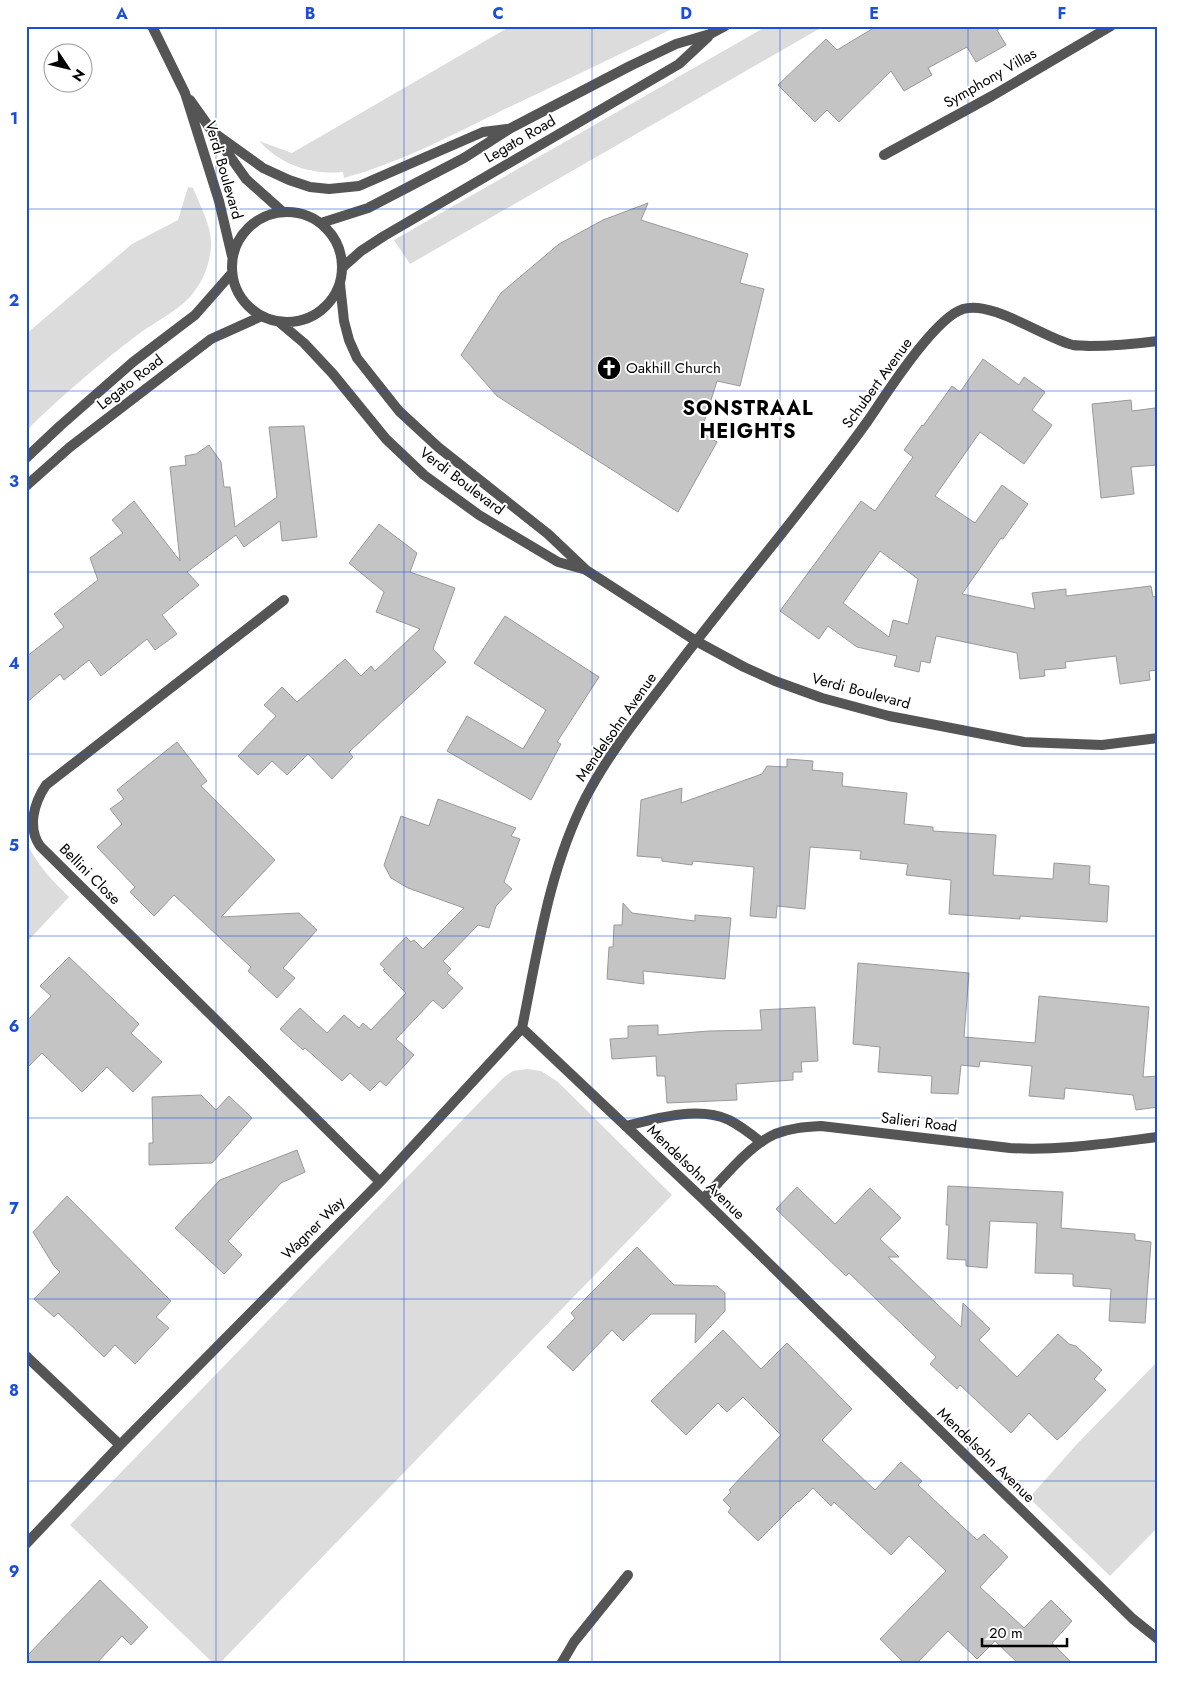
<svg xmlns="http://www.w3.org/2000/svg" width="1184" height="1690" viewBox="0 0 1184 1690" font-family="Jost,sans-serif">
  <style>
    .green { fill: #dcdcdc }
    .building { fill: #c4c4c4; stroke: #999; fill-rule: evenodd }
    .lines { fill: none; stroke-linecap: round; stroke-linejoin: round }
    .service { stroke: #555; stroke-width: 10 }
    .minor { stroke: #555; stroke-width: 10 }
    .tertiary { stroke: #555; stroke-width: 10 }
    .grid { fill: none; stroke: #1d4ed8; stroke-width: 1; stroke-opacity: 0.55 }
    .labels { text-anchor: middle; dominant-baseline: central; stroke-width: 4; stroke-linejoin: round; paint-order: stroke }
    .street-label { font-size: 15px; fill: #000; stroke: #fff }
    .poi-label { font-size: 15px; fill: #000; stroke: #fff; text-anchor: start }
    .district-label { font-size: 20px; font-weight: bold; letter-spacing: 1px; fill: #000; stroke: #fff }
    .neatline { fill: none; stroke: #1d4ed8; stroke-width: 2 }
    .grid-label { font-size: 16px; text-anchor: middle; font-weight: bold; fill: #1d4ed8 }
  </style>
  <rect width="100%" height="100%" fill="#fff"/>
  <path class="green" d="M511,26H678C618,55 558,84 497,113C447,138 398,163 344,178L343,172C311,175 281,165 259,141L292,153Z
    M767,26H824L410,264L394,240Z
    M188,187L193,188C200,206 212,226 211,246C210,265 202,284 189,298C174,313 153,323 136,336C98,365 60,397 26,431V334L132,244L178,220Z
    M26,841C36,864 51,879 69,897L26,943Z
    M527,1069L541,1071L558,1082L672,1195L219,1664H214L70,1525L503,1078L513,1071Z
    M1158,1361V1527L1110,1576L1029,1498L1077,1444Z"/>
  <path class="building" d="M877,26H1004L997,30L1006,45L976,62L967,47L928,68L932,75L904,91L891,71L839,122L827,110L815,122L778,85L826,39L837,50Z
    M648,203L641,220L748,254L740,283L764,289L740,386L717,381L701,432L717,442L678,512L497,396L461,355L501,293L559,244L603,220Z
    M983,359L1019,385L1024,377L1045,392L1032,410L1052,425L1024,464L980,432L935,496L975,523L1002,485L1028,504L1003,539L1001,538L962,594L1035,609L1032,593L1066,589V596L1151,586L1153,597L1158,596V670L1149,671L1150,680L1120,684L1116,656L1065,662L1066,668L1044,670L1045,676L1020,679L1017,653L936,636L930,663L921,661L919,672L894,666L897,656L857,647L828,626L819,639L780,611L861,501L875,511L913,457L904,450L922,425L923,426L952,386L960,392ZM880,551L918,579L908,624L893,620L889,637L843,603Z
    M1131,400L1132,411L1155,408L1158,437V465L1131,467L1134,494L1101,498L1092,404Z
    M304,426L317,537L282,541L280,521L244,547L236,535L187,572L199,585L162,615L177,634L155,650L147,639L101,676L89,660L64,680L60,674L26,703V657L64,627L54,614L98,580L90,558L123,533L112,520L134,501L180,561L170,467L186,465L185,456L196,454L209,445L221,462L224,487H230L235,527L277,497L269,427Z
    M379,524L417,553L410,572L455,588L433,649L446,662L349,752L353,757L332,779L308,754L287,775L272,761L258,775L238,756L276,716L264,705L282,687L297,702L345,659L361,676L371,666L375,671L420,629L376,612L384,592L349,563Z
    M505,616L599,677L557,742L561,744L531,800L447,751L467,716L523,749L546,710L474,663Z
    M177,742L207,781L201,786L275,860L221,917L299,913L317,930L283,968L295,978L277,998L248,971L251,967L174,895L154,916L130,892L135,887L97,847L122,824L110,809L124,799L117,790Z
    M787,759L813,761L812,770L843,773L842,786L907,793L904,824L933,827V831L996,835L993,875L1053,879L1054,863L1090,866L1089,884L1109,886L1107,922L1020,916V919L949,914L951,880L906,875L908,864L860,859L861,851L810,847L805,909L777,906L776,918L750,916L754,867L693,861L692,865L662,861V858L637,856L641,800L682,788L681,803L762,774L767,766L787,767Z
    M438,799L516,828L511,836L520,839L504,882L512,889L496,906L489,928L478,925L443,961L451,969L447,973L463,988L443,1009L433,1000L396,1039L414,1055L386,1086L380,1081L370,1091L350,1073L342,1081L305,1048L303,1050L280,1029L300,1008L327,1033L344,1015L359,1028L363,1023L371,1030L406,993L383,970L385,969L380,964L406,937L411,942L414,940L423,949L464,908L408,888L391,878L384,865L401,816L429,826Z
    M623,903L632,913L695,921V915L731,918L725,979L643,971L644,984L607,979L609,947H613L614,925H622Z
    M69,957L139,1024L131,1033L162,1062L133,1092L107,1067L82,1092L42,1053L26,1069V1022L51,996L40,986Z
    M858,963L969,973L964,1037L1035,1043L1039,996L1149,1007L1143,1077L1158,1076V1107L1136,1110L1133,1095L1065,1088L1064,1099L1029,1096L1032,1066L980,1061L979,1067L961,1065L958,1094L931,1093L932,1076L878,1072L880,1047L853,1044Z
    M815,1007L818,1061L801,1062L802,1072H793V1080L736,1084L737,1100L667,1103L665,1076H657L656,1056L612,1059L610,1039L628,1038V1026L658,1025V1035L709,1031L762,1030L760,1010Z
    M201,1095L216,1110L229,1096L252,1118L212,1163L149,1165V1143H153L152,1097Z
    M297,1150L305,1172L281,1183L228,1241L242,1255L224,1274L175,1228L220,1180Z
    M948,1186L1063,1192L1061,1228L1135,1234V1240L1151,1242L1145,1323L1109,1321L1111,1289L1073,1286V1274L1035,1273L1037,1223L990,1221L987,1268L966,1266V1260L947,1259L949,1225H946Z
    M797,1187L835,1224L870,1188L901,1218L880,1239L899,1257H888L961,1327L963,1303L990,1329L979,1340L1017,1377L1058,1334L1069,1344L1076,1346L1102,1370L1094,1379L1106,1390L1065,1433L1057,1440L1029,1413L1011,1433L960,1385L957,1389L930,1364L936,1357L849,1273L846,1276L776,1209Z
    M67,1196L171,1301L156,1317L169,1328L135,1364L115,1345L104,1357L58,1313L54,1317L34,1299L60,1272L54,1266L33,1232Z
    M637,1247L674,1285L717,1286L725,1293V1311L695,1343L696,1314H651L623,1341L612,1330L573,1371L547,1347L575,1318L571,1313Z
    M723,1330L761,1369L787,1343L852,1409L822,1440L875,1490L901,1462L922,1481L918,1485L977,1540L984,1534L1008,1557L980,1587L1024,1628L1051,1600L1072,1621L1052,1643L1073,1664H1019L995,1641L977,1659L948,1631L916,1664H905L880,1639L946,1571L909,1536L891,1555L834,1502L831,1506L813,1488L799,1502L798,1501L758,1541L728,1512L731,1508L723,1500L731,1492L729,1490L781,1435L743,1397L727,1412L718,1403L686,1435L651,1401Z
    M100,1580L148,1627L131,1645L122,1636L96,1664H26V1657Z"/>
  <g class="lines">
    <path class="service" d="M626,1126C657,1118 699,1106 729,1120C741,1126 751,1134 761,1142"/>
    <path class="minor" d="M884,155L992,96L1111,26
      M284,600L46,785C34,803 27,827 40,846L380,1182
      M522,1028C538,949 549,869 586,797C610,751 643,711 674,670C737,587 806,507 867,422C885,396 934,318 963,309C992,300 1044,338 1073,345C1078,346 1084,345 1089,346C1112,346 1135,344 1158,341
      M522,1028L703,1199L1133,1619L1158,1639
      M703,1199C724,1178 748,1146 775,1134C790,1128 805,1127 821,1126L1010,1148C1060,1151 1108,1143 1158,1137
      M26,1356L120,1445
      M26,1544L120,1445L380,1182L522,1028
      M561,1664L574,1642L628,1575"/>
    <path class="tertiary" d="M152,26L185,93L219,201L232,256
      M190,100L246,179L283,212
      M213,132L263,168L289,180L310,187L329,189L359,186L483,132L507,129
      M232 267a55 55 0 1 1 110 0a55 55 0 1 1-110 0Z
      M321,223L368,208L464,158L511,128L630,66L676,44L710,34L725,26
      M343,267L361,251L384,236L679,64L708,37
      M340,284L344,321L349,340L357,358L399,411L438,447L548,534L586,570L696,641L744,667L775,681L822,698L889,716L1024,742L1102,745L1158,738
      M279,322L304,343L333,374L386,439L424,475L479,515L558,562L583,569
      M26,458L60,426L133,362L195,315L232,273
      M26,486L70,447L211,339L262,316"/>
  </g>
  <path class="grid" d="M216,26V1664M404,26V1664M592,26V1664M780,26V1664M968,26V1664M26,209H1158M26,391H1158M26,572H1158M26,754H1158M26,936H1158M26,1118H1158M26,1299H1158M26,1481H1158"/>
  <defs>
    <g id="church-disc" transform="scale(1.25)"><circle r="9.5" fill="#000" stroke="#fff"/><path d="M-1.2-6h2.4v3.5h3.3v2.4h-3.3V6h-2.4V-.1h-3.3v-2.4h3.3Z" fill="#fff"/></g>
  </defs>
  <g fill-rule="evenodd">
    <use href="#church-disc" x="609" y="368"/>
  </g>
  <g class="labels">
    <g class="street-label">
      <text transform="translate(990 78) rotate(-30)">Symphony Villas</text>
      <text transform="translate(520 139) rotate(-30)">Legato Road</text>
      <text transform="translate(224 170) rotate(74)">Verdi Boulevard</text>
      <text transform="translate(130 382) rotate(-38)">Legato Road</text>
      <text transform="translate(877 383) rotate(-54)">Schubert Avenue</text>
      <text transform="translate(462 481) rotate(37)">Verdi Boulevard</text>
      <text transform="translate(861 691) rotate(15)">Verdi Boulevard</text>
      <text transform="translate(616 727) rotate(-55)">Mendelsohn Avenue</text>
      <text transform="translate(90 874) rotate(45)">Bellini Close</text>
      <text transform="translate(919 1122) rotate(7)">Salieri Road</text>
      <text transform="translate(696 1172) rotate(44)">Mendelsohn Avenue</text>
      <text transform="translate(313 1228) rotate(-45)">Wagner Way</text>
      <text transform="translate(986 1455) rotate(44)">Mendelsohn Avenue</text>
    </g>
    <g class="poi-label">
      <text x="626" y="368">Oakhill Church</text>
    </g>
    <g class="district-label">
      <text x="748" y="408">SONSTRAAL<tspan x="748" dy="23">HEIGHTS</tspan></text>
    </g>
  </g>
  <rect width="1184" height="1690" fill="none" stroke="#ffffff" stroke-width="55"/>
  <g transform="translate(68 68) rotate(125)"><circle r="24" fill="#ffffff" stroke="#999999"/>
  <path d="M0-4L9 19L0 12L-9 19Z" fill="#000000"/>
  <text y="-8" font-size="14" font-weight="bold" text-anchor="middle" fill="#000000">N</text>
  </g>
  <path d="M982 1638v8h85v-8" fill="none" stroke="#000000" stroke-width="2.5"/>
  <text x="989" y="1638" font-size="15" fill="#000000" stroke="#ffffff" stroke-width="4" paint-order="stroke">20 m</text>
  <rect x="28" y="28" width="1128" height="1634" class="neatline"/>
  <g class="grid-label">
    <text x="122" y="19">A</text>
    <text x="310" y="19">B</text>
    <text x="498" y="19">C</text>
    <text x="686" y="19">D</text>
    <text x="874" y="19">E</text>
    <text x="1062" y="19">F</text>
    <text x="14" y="124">1</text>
    <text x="14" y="306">2</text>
    <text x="14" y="487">3</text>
    <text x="14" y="669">4</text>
    <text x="14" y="851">5</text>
    <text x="14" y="1032">6</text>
    <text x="14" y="1214">7</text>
    <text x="14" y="1396">8</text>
    <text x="14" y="1577">9</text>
  </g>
</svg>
